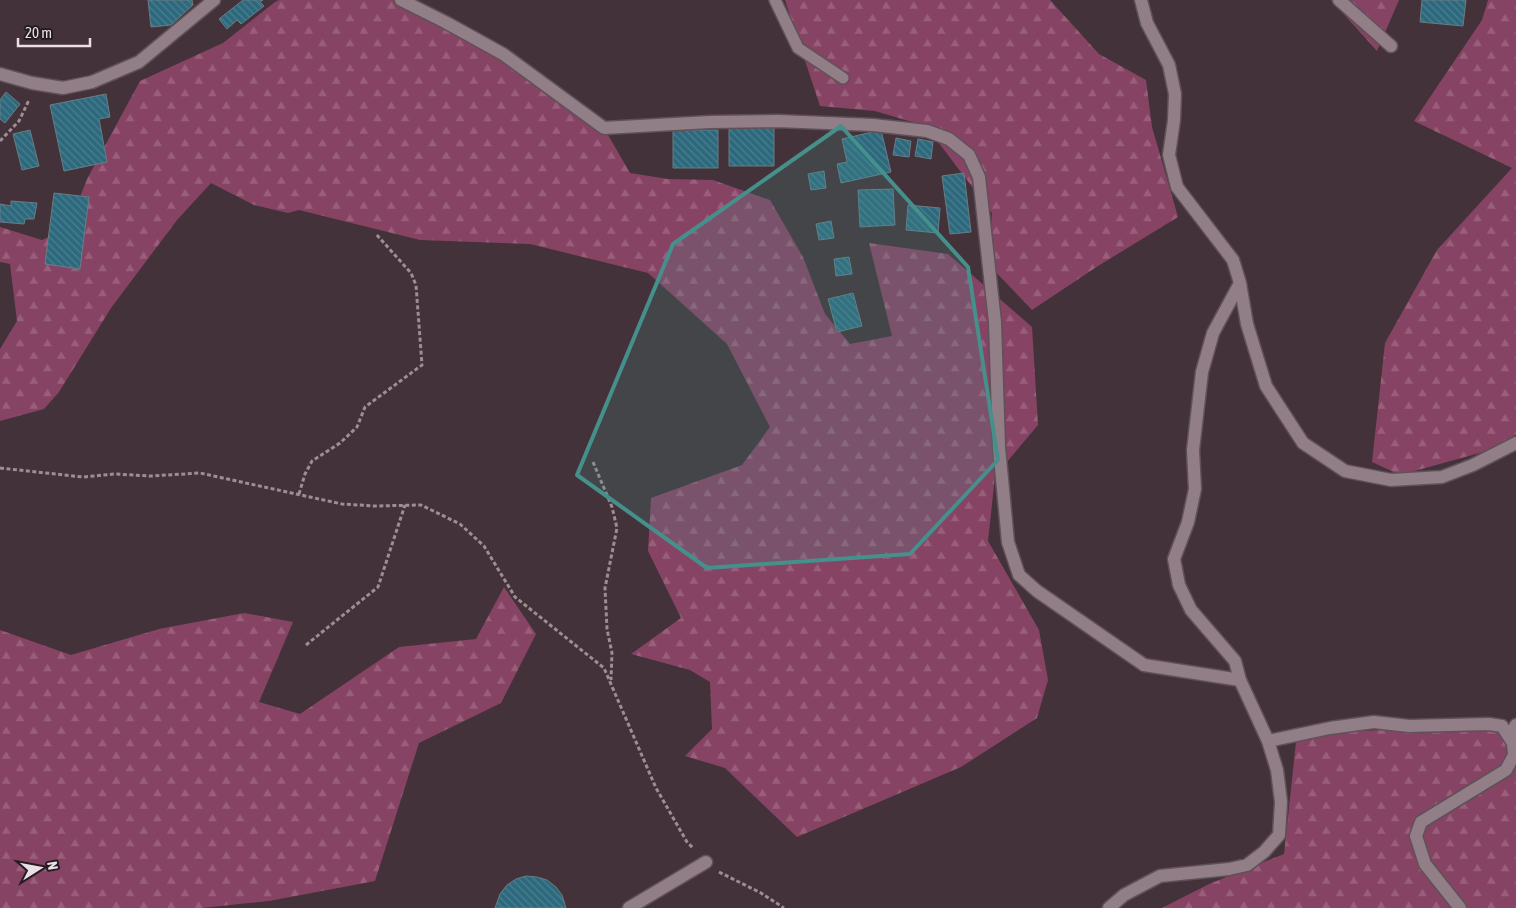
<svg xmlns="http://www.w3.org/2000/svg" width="1516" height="908" viewBox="0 0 1516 908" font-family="'Asap Condensed',sans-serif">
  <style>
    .forest { fill: url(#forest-firs) }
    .building { fill: url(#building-back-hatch); stroke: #697d85 }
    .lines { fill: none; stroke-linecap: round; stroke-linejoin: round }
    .lane-casing { stroke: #5f5158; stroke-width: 14 }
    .street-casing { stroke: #5f5158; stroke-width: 15 }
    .path { stroke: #9c8e94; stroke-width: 3; stroke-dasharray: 4 2.5; stroke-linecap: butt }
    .lane { stroke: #917e86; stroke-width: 11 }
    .street { stroke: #917e86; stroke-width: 12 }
    .marked { fill: #46908c; fill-opacity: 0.2; stroke: #46908c; stroke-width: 4; stroke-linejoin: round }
  </style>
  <defs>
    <pattern id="forest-firs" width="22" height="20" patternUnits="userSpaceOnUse" patternTransform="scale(1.25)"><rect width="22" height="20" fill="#874364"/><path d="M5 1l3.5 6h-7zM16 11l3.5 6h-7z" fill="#985e7a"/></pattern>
    <pattern id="building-back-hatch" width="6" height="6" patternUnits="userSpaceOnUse" patternTransform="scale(1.25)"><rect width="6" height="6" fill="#2d697d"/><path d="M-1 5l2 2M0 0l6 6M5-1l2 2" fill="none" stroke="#4c7e8f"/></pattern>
  </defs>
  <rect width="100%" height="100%" fill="#433239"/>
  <path class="forest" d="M279,0H394L430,15L513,64L604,128L630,173L668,179L713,180L770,200L803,257L825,314L850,344L892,336L869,243L948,254L1032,327L1038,425L995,476L988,541L1039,630L1048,680L1037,718L961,767L797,837L725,768L685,756L712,729L710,682L690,670L631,654L681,618L648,551L651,498L742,465L770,427L727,344L648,273L530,244L420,240L299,210L288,213L254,205L211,183L177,220L111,308L59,392L44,409L0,421V349L17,321L10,264L0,262V227L42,240L68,228L87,179L140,81L223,43L275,2Z
    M785,0H1050L1099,54L1146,80L1152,127L1178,217L1098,266L1032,310L988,264L992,213L926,126L875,111L820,106Z
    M1331,0H1399L1377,51Z
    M1488,0H1516V435L1483,452L1400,475L1372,462L1385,343L1437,250L1512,168L1414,121L1482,20Z
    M504,587L536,634L501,703L419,743L375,881L269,901L202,908H0V630L71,655L159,629L244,613L293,622L259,702L300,714L399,647L476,639Z
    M1516,722V908H1162L1209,884L1284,854L1297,733L1502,726Z"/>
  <path class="building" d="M148,0H192L193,5L171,25L151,27Z
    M243,0H263L260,2L264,6L241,24L237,20L227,29L219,19Z
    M1422,0H1466L1463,26L1420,22Z
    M6,92L20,104L5,123L0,119V100Z
    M106,94L110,117L99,119L107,162L64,171L50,105Z
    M729,127L774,128V166H729Z
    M30,130L39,166L22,170L13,134Z
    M673,130H718V168H673Z
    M881,130L891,172L841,183L837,164L847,162L842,139Z
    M896,138L911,141L909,157L893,155Z
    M918,139L933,142L931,159L915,156Z
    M824,171L826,188L811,190L808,174Z
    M964,173L971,232L950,234L942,176Z
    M893,189L895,225L860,227L858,190Z
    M54,193L89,197L80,269L45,264Z
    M11,201L37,203L34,219H25L24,224L0,222V204L11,206Z
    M908,205L940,208L938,233L906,230Z
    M831,221L834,238L819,240L816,224Z
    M849,257L852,274L836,276L834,259Z
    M853,293L862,326L837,332L828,299Z
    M526,876L537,877L547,880L556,887L562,895L566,908H495L500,894L507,885L516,879Z"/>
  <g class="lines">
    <g class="lane-casing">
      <path id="lane" d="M775,0L798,48L843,78"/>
    </g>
    <g class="street-casing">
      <path id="street" d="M401,0L447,23L503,54L604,128L710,122L778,121L873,125L927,131L949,139L969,155L979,177L995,322L999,447L1008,542L1019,575L1037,591L1144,665L1240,680
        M1339,0L1391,46
        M0,74L32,83L63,88L92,82L139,62L214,0
        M1240,283L1247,324L1266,386L1303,443L1345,471L1391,480L1442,477L1473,465L1516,443
        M1509,737L1516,725
        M1268,741L1330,728L1374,722L1409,726L1489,724L1502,726L1513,743L1514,755L1506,770L1421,822L1416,836L1425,864L1460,908
        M629,908L706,862
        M1109,908L1124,895L1160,876L1229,869L1247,865L1264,852L1279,835L1281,802L1277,770L1268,741L1240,680L1235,661L1191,610L1179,585L1174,559L1188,522L1195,489L1193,450L1202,372L1213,333L1240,283L1233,260L1177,187L1169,155L1174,120L1175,94L1169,65L1147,23L1141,0"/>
    </g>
    <path class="path" d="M0,141L19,121L29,100
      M593,462L612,507L617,528L605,588L607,629L612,653L611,680
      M0,468L83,477L115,474L151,476L200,473L342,504L374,506L421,505L460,524L484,546L515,597L604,668L656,788L687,842L693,848
      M299,494L305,474L312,461L340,443L357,427L365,407L422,365L416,285L411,273L376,234
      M306,645L378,587L405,505
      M719,872L761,893L784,908"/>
    <use href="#lane" class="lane"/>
    <use href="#street" class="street"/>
  </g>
  <path class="marked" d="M841,126L968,267L998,460L910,554L707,568L577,475L673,244Z"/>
  <g transform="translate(40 868) rotate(79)" stroke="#241c20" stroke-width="4" paint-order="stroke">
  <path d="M0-4L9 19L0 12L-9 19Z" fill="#eadfe4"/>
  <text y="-8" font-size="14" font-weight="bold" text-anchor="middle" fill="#eadfe4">N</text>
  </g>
  <path d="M18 38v8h72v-8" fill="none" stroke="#eadfe4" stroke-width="2.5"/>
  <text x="25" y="38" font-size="15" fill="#eadfe4" stroke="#241c20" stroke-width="4" paint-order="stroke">20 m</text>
</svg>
